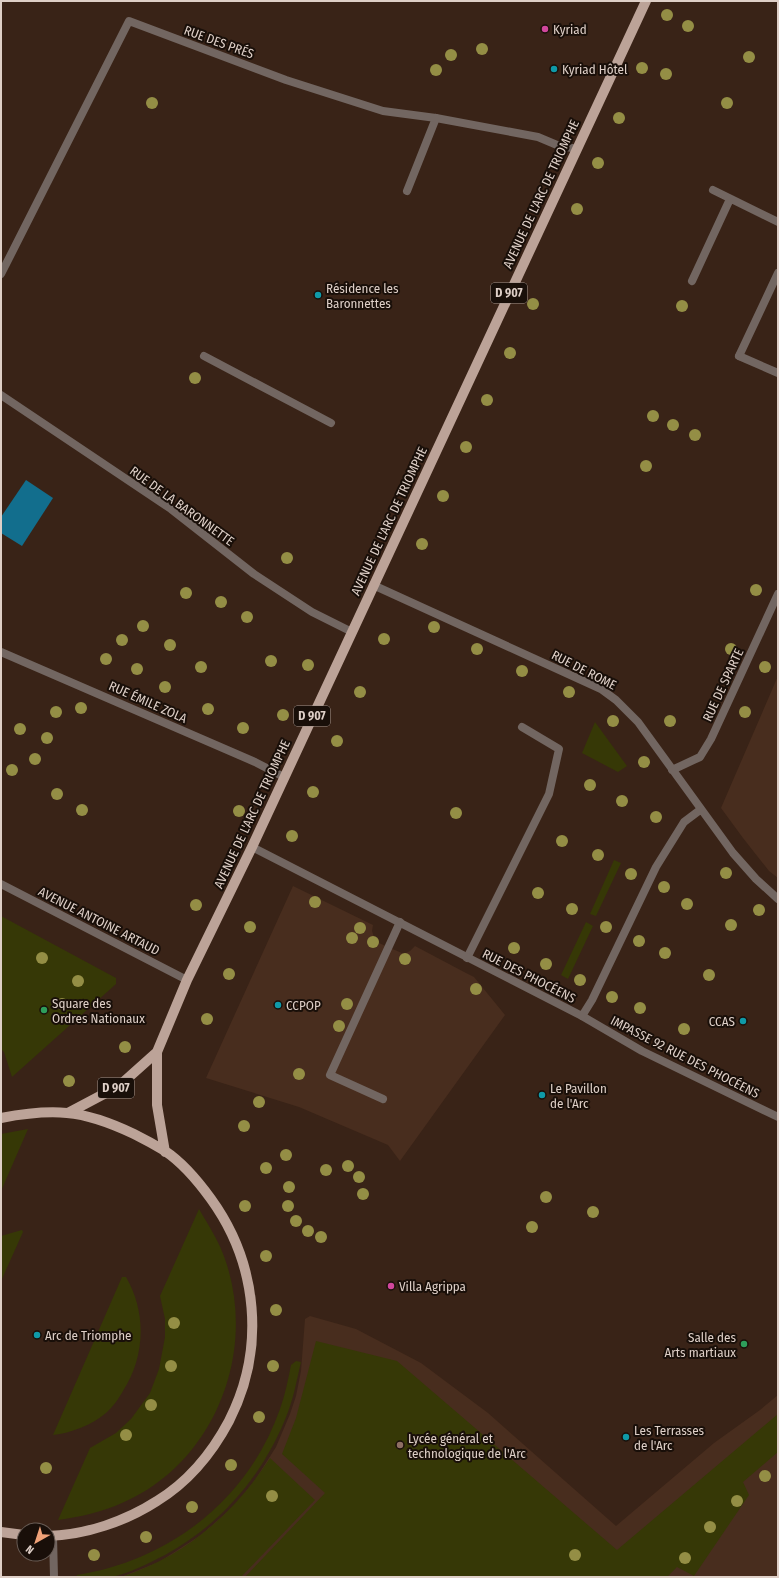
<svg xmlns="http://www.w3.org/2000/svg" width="779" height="1578" viewBox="0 0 779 1578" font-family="'Fira Sans Condensed',sans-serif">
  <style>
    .built { fill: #482d1e }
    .green { fill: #363806 }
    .water { fill: #126e8d }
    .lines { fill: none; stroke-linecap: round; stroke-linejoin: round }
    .service { stroke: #726661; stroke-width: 8 }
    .minor { stroke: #726661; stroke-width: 8 }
    .primary { stroke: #bca398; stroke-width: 10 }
    .tree { fill: #948e45 }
    .hotel-dot { fill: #d1479c; stroke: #190f09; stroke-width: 1.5 }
    .culture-dot { fill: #0f9aa8; stroke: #190f09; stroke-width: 1.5 }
    .leisure-dot { fill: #2e9e5b; stroke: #190f09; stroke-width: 1.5 }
    .education-dot { fill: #8d6e63; stroke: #190f09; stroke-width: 1.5 }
    .labels { text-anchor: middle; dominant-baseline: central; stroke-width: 4; stroke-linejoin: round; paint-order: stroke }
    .shield { fill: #190f09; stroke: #a3958e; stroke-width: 1 }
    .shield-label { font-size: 12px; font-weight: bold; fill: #decfc7 }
    .poi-label { font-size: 13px; fill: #decfc7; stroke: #190f09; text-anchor: start }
    .street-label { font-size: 13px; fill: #decfc7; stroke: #190f09 }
  </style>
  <rect width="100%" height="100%" fill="#392317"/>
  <path class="built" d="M778,676V878L769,871L743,838L721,808Z
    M293,886L373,925L372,931L374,937L379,943L404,954L410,951L415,946L466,973L474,977L505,1015L400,1161L388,1145L299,1107L206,1078Z
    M310,1316L356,1329L421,1363L488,1413L616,1526L714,1443L760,1410L778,1395V1577H121L159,1562L201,1535L235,1505L255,1480L276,1447L290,1414L296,1396L301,1371L305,1319Z"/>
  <path class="green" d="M595,722L627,766L618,772L582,753Z
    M614,860L621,863L596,916L590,914Z
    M1,916L116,978V984L12,1077L4,1052L1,1049Z
    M586,922L593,926L568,979L561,975Z
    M28,1129L1,1191V1134Z
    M199,1209C209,1226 220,1243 226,1262C257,1355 213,1464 122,1503C102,1512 80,1517 58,1520L90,1448L116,1433L131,1419L150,1393L159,1369L165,1337V1319L160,1296Z
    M22,1230L23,1232L1,1281V1236Z
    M122,1277H126C147,1313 145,1357 123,1391C119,1398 113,1407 106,1413C92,1425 71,1433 53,1435Z
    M316,1341L397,1361L617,1550L778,1414V1452L743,1482L749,1495L694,1576L677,1567L667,1577H245L325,1493L282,1454L296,1418Z
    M296,1361L301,1362C297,1379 294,1396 288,1412C265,1473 222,1524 165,1555C149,1563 130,1573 112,1577C101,1578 87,1577 76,1577L77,1575C170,1560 248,1500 280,1409C285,1395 288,1380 291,1365Z
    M270,1458L315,1500L241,1577H121C184,1557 234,1514 270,1458Z"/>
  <path class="water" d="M26,480L53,498L22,546L1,533V517Z"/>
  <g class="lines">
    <path class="service" d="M713,190L778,222
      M407,191L436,118
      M692,281L730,199
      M204,356L331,423
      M739,356L778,273
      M467,958L549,794L559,749L522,727
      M582,1016L642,1051L778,1117
      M383,1099L330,1075L400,922
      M53,1536L54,1577"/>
    <path class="minor" d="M1,274L129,21L286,80L383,111L436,118L538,137L557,145L577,149
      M739,356L778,373
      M1,395L171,509L254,574L312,612L352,632
      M373,585L601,689L616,700L638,722L733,853L756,879L778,899
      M1,652L255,762L284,777
      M672,770L700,757L711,739L778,594
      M252,847L582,1016L592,1000L656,867L684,822L700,810
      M1,884L187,980"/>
    <path class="primary" d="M68,1113L119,1086L157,1052
      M1,1118C22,1114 46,1111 67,1113C91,1115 113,1124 134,1134C144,1139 155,1145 165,1151C183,1163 198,1181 211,1199C258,1264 266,1349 229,1421C212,1453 188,1482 157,1501C126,1521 86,1535 48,1536
      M165,1152L157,1105V1052L187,980L252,847L646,1
      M1,1532L24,1535"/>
  </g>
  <g class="tree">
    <circle cx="667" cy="15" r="6"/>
    <circle cx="688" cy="26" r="6"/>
    <circle cx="482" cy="49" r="6"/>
    <circle cx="451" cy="55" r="6"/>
    <circle cx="749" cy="57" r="6"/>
    <circle cx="642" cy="68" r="6"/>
    <circle cx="436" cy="70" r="6"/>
    <circle cx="666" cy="74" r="6"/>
    <circle cx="152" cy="103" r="6"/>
    <circle cx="727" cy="103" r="6"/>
    <circle cx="619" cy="118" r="6"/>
    <circle cx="598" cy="163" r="6"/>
    <circle cx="577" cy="209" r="6"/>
    <circle cx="533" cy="304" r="6"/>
    <circle cx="682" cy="306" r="6"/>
    <circle cx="510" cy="353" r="6"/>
    <circle cx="195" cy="378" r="6"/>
    <circle cx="487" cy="400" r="6"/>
    <circle cx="653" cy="416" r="6"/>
    <circle cx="673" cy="425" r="6"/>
    <circle cx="695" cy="435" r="6"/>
    <circle cx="466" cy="447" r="6"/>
    <circle cx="646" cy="466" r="6"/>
    <circle cx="443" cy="496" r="6"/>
    <circle cx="422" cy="544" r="6"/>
    <circle cx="287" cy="558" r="6"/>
    <circle cx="756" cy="590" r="6"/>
    <circle cx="186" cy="593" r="6"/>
    <circle cx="221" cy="602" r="6"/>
    <circle cx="247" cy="617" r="6"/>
    <circle cx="143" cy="626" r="6"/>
    <circle cx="434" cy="627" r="6"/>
    <circle cx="384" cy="639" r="6"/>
    <circle cx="122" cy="640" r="6"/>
    <circle cx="170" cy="645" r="6"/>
    <circle cx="477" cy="649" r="6"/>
    <circle cx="731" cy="649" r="6"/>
    <circle cx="106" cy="659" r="6"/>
    <circle cx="271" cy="661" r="6"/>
    <circle cx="308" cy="665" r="6"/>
    <circle cx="201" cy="667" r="6"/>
    <circle cx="765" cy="667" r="6"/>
    <circle cx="137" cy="669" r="6"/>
    <circle cx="522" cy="671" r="6"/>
    <circle cx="165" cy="687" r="6"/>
    <circle cx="360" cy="692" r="6"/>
    <circle cx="569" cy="692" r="6"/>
    <circle cx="81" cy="708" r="6"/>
    <circle cx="208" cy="709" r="6"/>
    <circle cx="56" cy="712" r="6"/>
    <circle cx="745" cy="712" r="6"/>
    <circle cx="283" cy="715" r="6"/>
    <circle cx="613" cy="721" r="6"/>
    <circle cx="670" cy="721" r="6"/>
    <circle cx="243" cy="728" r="6"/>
    <circle cx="20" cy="729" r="6"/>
    <circle cx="47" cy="738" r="6"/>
    <circle cx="337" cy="741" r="6"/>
    <circle cx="35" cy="759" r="6"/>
    <circle cx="644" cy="762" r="6"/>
    <circle cx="12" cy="770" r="6"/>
    <circle cx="590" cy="785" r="6"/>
    <circle cx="313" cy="792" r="6"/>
    <circle cx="57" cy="794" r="6"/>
    <circle cx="622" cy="801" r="6"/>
    <circle cx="82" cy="810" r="6"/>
    <circle cx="239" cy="811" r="6"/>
    <circle cx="456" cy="813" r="6"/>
    <circle cx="656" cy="817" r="6"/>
    <circle cx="292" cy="836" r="6"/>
    <circle cx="562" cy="841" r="6"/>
    <circle cx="598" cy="855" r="6"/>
    <circle cx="726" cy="873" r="6"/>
    <circle cx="631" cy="874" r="6"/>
    <circle cx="664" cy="887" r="6"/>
    <circle cx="538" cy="893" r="6"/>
    <circle cx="315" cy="902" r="6"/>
    <circle cx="687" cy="904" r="6"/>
    <circle cx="196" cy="905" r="6"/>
    <circle cx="572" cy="909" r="6"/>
    <circle cx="759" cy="910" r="6"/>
    <circle cx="731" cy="925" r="6"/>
    <circle cx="250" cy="927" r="6"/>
    <circle cx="606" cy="927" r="6"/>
    <circle cx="360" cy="928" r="6"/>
    <circle cx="352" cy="938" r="6"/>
    <circle cx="639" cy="941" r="6"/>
    <circle cx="373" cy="942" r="6"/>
    <circle cx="514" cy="948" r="6"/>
    <circle cx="665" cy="953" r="6"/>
    <circle cx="42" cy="958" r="6"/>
    <circle cx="405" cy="959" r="6"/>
    <circle cx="546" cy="964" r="6"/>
    <circle cx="229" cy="974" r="6"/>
    <circle cx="709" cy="975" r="6"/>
    <circle cx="580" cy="980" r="6"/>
    <circle cx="78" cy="981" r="6"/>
    <circle cx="476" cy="989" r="6"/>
    <circle cx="612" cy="997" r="6"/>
    <circle cx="62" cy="1004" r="6"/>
    <circle cx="347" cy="1004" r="6"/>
    <circle cx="640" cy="1008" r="6"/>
    <circle cx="207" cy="1019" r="6"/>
    <circle cx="339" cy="1026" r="6"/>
    <circle cx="684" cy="1029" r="6"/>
    <circle cx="125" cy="1047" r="6"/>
    <circle cx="299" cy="1074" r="6"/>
    <circle cx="69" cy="1081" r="6"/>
    <circle cx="259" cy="1102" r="6"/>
    <circle cx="244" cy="1126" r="6"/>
    <circle cx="286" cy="1155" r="6"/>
    <circle cx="348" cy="1166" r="6"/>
    <circle cx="266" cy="1168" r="6"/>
    <circle cx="326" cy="1170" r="6"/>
    <circle cx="359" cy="1177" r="6"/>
    <circle cx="289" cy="1187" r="6"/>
    <circle cx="363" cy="1194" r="6"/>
    <circle cx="546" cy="1197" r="6"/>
    <circle cx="245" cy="1206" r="6"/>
    <circle cx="288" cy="1206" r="6"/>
    <circle cx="593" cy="1212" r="6"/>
    <circle cx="296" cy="1221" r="6"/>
    <circle cx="532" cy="1227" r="6"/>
    <circle cx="308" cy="1231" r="6"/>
    <circle cx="321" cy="1237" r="6"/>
    <circle cx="266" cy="1256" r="6"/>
    <circle cx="276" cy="1310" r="6"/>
    <circle cx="174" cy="1323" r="6"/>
    <circle cx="171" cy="1366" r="6"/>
    <circle cx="273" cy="1366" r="6"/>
    <circle cx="151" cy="1405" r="6"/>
    <circle cx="259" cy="1417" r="6"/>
    <circle cx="126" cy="1435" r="6"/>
    <circle cx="231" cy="1465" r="6"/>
    <circle cx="46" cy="1468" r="6"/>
    <circle cx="765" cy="1476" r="6"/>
    <circle cx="272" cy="1496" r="6"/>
    <circle cx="737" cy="1501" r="6"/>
    <circle cx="192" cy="1507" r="6"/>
    <circle cx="710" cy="1527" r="6"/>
    <circle cx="146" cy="1537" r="6"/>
    <circle cx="94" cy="1555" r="6"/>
    <circle cx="575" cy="1555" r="6"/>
    <circle cx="685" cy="1558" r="6"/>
  </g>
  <g class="hotel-dot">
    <circle cx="545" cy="29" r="4"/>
    <circle cx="391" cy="1286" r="4"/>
  </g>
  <g class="culture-dot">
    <circle cx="554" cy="69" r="4"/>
    <circle cx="318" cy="295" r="4"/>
    <circle cx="278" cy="1005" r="4"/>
    <circle cx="743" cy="1021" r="4"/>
    <circle cx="542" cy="1095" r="4"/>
    <circle cx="37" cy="1335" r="4"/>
    <circle cx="626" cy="1437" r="4"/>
  </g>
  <g class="leisure-dot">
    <circle cx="44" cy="1010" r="4"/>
    <circle cx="744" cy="1344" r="4"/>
  </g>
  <circle class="education-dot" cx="400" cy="1445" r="4"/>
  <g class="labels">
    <g class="shield">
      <rect x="491" y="283" width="36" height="20" rx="3"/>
      <rect x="294" y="706" width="36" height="20" rx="3"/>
      <rect x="98" y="1078" width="36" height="20" rx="3"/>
    </g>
    <g class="shield-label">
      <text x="509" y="293">D 907</text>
      <text x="312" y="716">D 907</text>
      <text x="116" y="1088">D 907</text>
    </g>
    <g class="poi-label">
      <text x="553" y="29">Kyriad</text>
      <text x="562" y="69">Kyriad Hôtel</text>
      <text x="326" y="288">Résidence les<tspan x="326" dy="15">Baronnettes</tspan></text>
      <text x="52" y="1003">Square des<tspan x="52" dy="15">Ordres Nationaux</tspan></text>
      <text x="286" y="1005">CCPOP</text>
      <text x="735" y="1021" text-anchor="end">CCAS</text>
      <text x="550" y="1088">Le Pavillon<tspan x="550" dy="15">de l'Arc</tspan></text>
      <text x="399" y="1286">Villa Agrippa</text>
      <text x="45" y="1335">Arc de Triomphe</text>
      <text x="736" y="1337" text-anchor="end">Salle des<tspan x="736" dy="15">Arts martiaux</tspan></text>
      <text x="634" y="1430">Les Terrasses<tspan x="634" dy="15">de l'Arc</tspan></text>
      <text x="408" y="1438">Lycée général et<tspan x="408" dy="15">technologique de l'Arc</tspan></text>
    </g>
    <g class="street-label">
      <text transform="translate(219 42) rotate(20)">RUE DES PRÉS</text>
      <text transform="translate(541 194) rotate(-65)">AVENUE DE L'ARC DE TRIOMPHE</text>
      <text transform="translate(182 506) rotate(36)">RUE DE LA BARONNETTE</text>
      <text transform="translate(389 521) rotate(-65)">AVENUE DE L'ARC DE TRIOMPHE</text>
      <text transform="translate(584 670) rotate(27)">RUE DE ROME</text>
      <text transform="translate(723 685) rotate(-65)">RUE DE SPARTE</text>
      <text transform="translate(148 702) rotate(24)">RUE ÉMILE ZOLA</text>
      <text transform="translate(252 814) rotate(-65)">AVENUE DE L'ARC DE TRIOMPHE</text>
      <text transform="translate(99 921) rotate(27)">AVENUE ANTOINE ARTAUD</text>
      <text transform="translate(529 976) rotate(27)">RUE DES PHOCÉENS</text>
      <text transform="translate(685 1057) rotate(27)">IMPASSE 92 RUE DES PHOCÉENS</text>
    </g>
  </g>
  <rect width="779" height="1578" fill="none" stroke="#decfc7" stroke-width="4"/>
  <g transform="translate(36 1542) rotate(219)"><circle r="19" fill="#190f09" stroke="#685c55"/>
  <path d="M0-3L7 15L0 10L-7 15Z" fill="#f0a278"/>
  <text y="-6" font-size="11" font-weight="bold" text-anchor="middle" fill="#decfc7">N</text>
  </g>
</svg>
